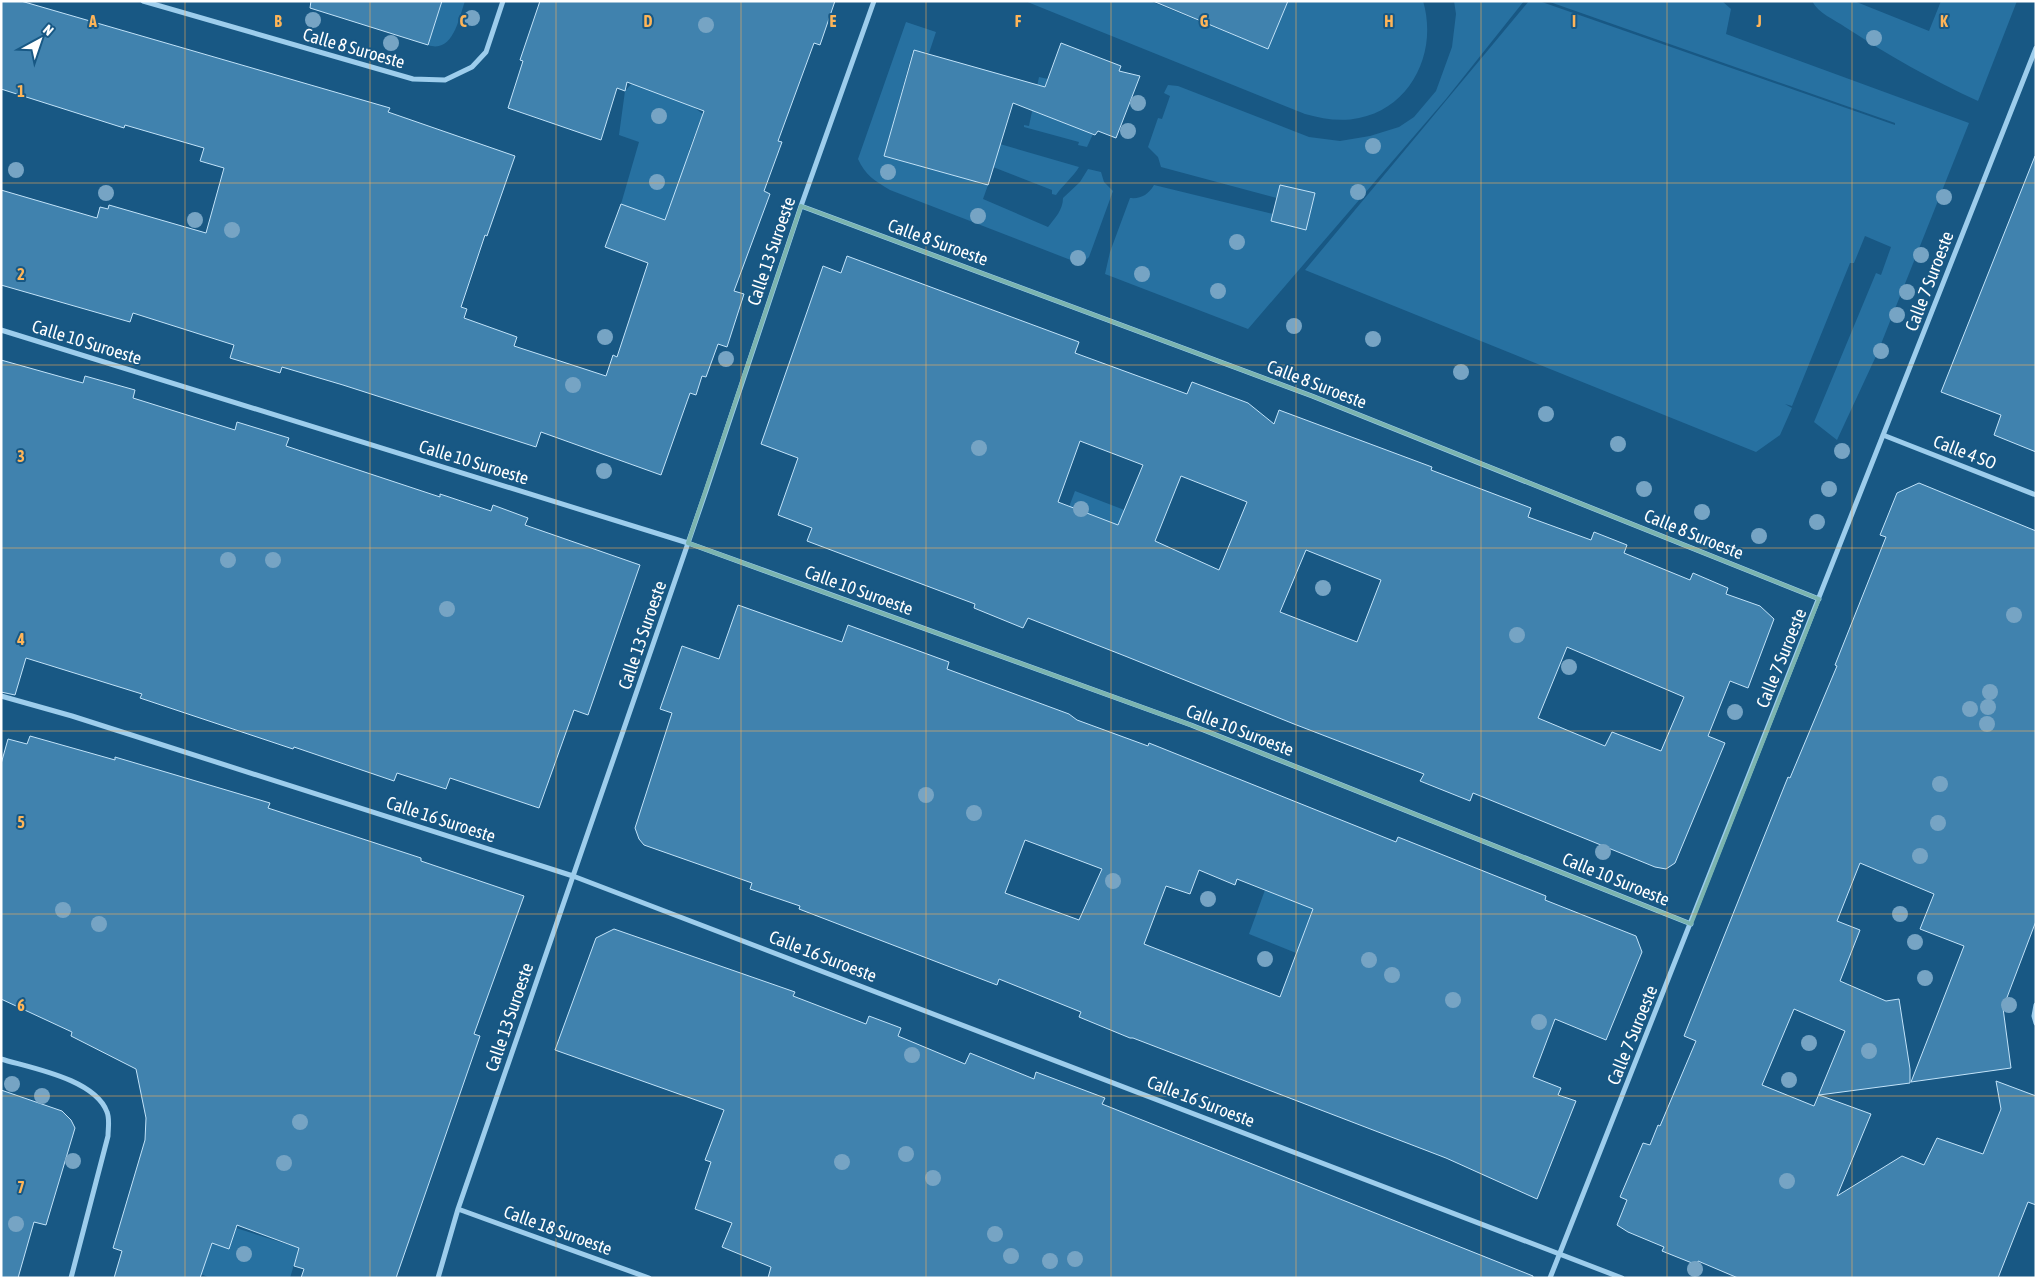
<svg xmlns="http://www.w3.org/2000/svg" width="2037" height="1279" viewBox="0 0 2037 1279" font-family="'Asap Condensed',sans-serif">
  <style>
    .green { fill: #2771a1 }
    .building { fill: #4082ae; stroke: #c2e3f9; fill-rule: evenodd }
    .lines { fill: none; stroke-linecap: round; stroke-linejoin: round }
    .street { stroke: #9dcdec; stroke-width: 5 }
    .tree { fill: #76a4c4 }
    .marked { fill: none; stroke: #7bb4af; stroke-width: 4; stroke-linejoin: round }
    .grid { fill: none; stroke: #ffb558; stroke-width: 1; stroke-opacity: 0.55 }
    .labels { text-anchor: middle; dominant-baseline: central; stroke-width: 4; stroke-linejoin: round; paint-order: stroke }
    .street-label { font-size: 18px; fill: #fff; stroke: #185884 }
    .grid-label { font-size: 16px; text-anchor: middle; font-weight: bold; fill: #ffb558; stroke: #185884; stroke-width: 4; stroke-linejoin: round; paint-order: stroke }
  </style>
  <rect width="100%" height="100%" fill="#185884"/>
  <path class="green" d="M442,1H465C459,18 453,54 428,45Z
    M1025,1H1150L1268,49L1288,1H1423C1438,51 1412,107 1359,118C1341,122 1323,119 1305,114Z
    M1454,1H1524L1446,99L1248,329L1105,274L1110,252L1130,198C1141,199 1148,195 1154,185L1273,214L1271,221L1306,229L1315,193L1280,185L1277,198L1161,167L1158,157L1148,147L1158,118L1162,119L1170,96L1164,93L1168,85L1178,86L1309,137L1340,141L1370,136L1399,127L1414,117L1436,91L1452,47L1456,14Z
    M1529,1H1539L1895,125V123L1547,1H1722L1731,9L1726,34L1969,123L1877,354L1837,440L1814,422L1876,273L1881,275L1891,247L1865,236L1854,263H1850L1792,406L1785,404L1792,408L1780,435L1756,452L1305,270Z
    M1812,1H1854L1929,31L1941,1H2017L1978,101C1932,80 1888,55 1845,27C1835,20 1818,13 1812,1Z
    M906,22L936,32L929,53L913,50L884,156L988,185L983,199L1048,227C1055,218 1063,210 1063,198L1080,182L1088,169L1101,172L1104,182L1113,191L1089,257L1081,264L890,190C875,181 865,175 858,159Z
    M1039,77L1048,79L1035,112L1093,134L1087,147L1078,145L1079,142L1024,127V125L1029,126Z
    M635,80L666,97L692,106L703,114L689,150L694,162L680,180L665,220L621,204L639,142L619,135L625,91Z
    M1000,144L1079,167C1073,177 1063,185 1056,195L1052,194V190L993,167Z
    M1075,491L1127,511L1111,552L1051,555Z
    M1265,890L1313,909L1303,935L1346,973L1249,934Z
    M236,1228L299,1248L290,1278H210L201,1274L212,1243L229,1248Z"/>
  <path class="building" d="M1,1H21L390,108L388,112L515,156L487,236L485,235L461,307L467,309L464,318L517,337L514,346L606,376L613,355L617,357L648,263L605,247L621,204L665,220L704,111L627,82L625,91L617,88L601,140L508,108L523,61L520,60L540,1H835L820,45L814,43L778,141L782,142L764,191L770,194L734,291L744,294L727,347L718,344L706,377L702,376L696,395L690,393L661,475L541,432L536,447L343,385L282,367L280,373L230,358L234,345L133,313L130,322L1,285V190L97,218L100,207L108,209L109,205L206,233L224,168L200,161L204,148L125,125L124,128L1,89Z
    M311,1H442L428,45L310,8Z
    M1153,1H1288L1268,49Z
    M1061,43L1121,66L1119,71L1140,76L1116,138L1098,131L1095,135L1013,103L988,185L884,156L914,50L1045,87Z
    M2035,156H2036V452L1994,435L2001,415L1941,392Z
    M1280,185L1315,193L1306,230L1271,221Z
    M847,256L1079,342L1075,353L1187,394L1192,382L1248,403L1274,424L1279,410L1432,467L1431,470L1531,508L1528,517L1591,540L1594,532L1627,545L1624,553L1690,580L1693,573L1728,588L1726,594L1760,606L1774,619L1748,688L1730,681L1708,736L1725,743L1675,863L1666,869L1655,867L1473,793L1470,801L1420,781L1424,774L1294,724L1125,656L1028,618L1023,628L974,608L975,604L807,541L812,528L778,515L798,458L761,444L823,266L841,273ZM1080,441L1143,465L1118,525L1058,502ZM1181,476L1247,502L1219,570L1155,541ZM1306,550L1381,580L1357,642L1280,612ZM1567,647L1684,697L1661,751L1612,732L1605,746L1538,718Z
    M1,360L83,383L85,376L135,390L133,398L235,430L237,422L289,438L286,446L440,497V494L491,511L493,505L528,518L525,525L640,565L588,715L574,710L539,808L450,778L446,789L397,773L394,781L294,747L293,749L140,698L142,694L26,658L15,695L1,692Z
    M1919,483L2036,531V921L2003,1008L2011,1068L1911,1082L1964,946L1920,929L1934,894L1860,863L1837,921L1860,930L1840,981L1886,1001L1899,999L1910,1069V1083L1819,1095L1871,1114L1837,1196L1902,1156L1924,1165L1937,1138L1983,1154L2001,1109L1996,1081L2036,1096V1205L2028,1202L1998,1278H1738L1698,1261L1697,1265L1662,1251L1664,1247L1628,1232L1617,1225L1627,1200L1620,1197L1643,1143L1650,1145L1658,1125L1660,1126L1696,1041L1684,1036L1788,777L1790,778L1837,666L1835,665L1886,537L1880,535L1897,493ZM1794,1009L1845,1031L1814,1106L1762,1085Z
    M738,605L842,642L848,625L949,662L947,669L1069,714L1077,720L1148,746L1149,743L1396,842L1398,837L1546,896L1545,900L1636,936L1642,952L1606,1040L1555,1019L1533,1077L1561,1088L1558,1095L1576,1101L1537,1199L1446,1158L1133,1038H1130L1079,1017L1081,1012L999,979L997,985L799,909L800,906L750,889L752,883L644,845L639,839L635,828L672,713L660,709L682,646L719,659ZM1025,840L1102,869L1079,920L1005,893ZM1199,870L1235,885L1237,879L1313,909L1280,997L1144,944L1166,886L1190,894Z
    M30,736L115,760V757L270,803L268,808L421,858V861L524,896L474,1034L480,1036L396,1278H301L304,1269L294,1266L299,1248L237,1225L229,1249L212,1243L200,1278H114L122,1251L113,1248L145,1140L146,1118L136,1069L71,1036L72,1032L1,999V764L8,739L27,744Z
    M614,929L795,992L793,996L866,1024L869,1016L901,1028L898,1036L965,1064L970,1053L1034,1079L1036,1072L1105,1098L1102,1104L1533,1276V1278H768L771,1267L722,1247L732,1223L695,1209L711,1162L705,1160L724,1110L555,1050L596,938Z
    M1,1090L62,1111L71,1120L75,1128L46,1225L34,1222L18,1278H1Z"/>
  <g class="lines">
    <path class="street" d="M143,1L413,79L445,80L472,67L486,52L503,1
      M801,206L1312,396L1819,599
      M1,330L688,543L1191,725L1691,924
      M1883,435L2036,495
      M1,696L72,716L573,876L1622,1278
      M2036,1005L2034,1016L2036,1023
      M1,1059C31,1068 95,1079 107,1112C110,1119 108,1129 108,1136L71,1278
      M458,1209L649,1278
      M438,1278L458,1209L706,491L801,206L874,1
      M1550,1278L2036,48"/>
  </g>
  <g class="tree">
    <circle cx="472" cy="18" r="8"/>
    <circle cx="313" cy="20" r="8"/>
    <circle cx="706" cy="25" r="8"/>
    <circle cx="1874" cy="38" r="8"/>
    <circle cx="391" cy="43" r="8"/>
    <circle cx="1138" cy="103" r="8"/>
    <circle cx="659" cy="116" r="8"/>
    <circle cx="1128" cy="131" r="8"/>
    <circle cx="1373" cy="146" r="8"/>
    <circle cx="16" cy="170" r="8"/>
    <circle cx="888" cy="172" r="8"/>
    <circle cx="657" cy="182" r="8"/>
    <circle cx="1358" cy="192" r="8"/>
    <circle cx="106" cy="193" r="8"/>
    <circle cx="1944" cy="197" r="8"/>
    <circle cx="978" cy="216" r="8"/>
    <circle cx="195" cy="220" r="8"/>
    <circle cx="232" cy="230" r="8"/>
    <circle cx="1237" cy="242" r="8"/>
    <circle cx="1921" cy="255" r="8"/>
    <circle cx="1078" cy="258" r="8"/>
    <circle cx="1142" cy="274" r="8"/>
    <circle cx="1218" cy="291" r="8"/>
    <circle cx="1907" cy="292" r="8"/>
    <circle cx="1897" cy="315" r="8"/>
    <circle cx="1294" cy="326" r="8"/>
    <circle cx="605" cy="337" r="8"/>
    <circle cx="1373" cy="339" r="8"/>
    <circle cx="1881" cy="351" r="8"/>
    <circle cx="726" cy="359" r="8"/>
    <circle cx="1461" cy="372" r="8"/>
    <circle cx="573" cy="385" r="8"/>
    <circle cx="1546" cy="414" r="8"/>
    <circle cx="1618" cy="444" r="8"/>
    <circle cx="979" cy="448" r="8"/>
    <circle cx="1842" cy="451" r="8"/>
    <circle cx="604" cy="471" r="8"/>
    <circle cx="1644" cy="489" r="8"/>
    <circle cx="1829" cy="489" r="8"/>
    <circle cx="1081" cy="509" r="8"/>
    <circle cx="1702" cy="512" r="8"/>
    <circle cx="1817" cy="522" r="8"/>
    <circle cx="1759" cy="536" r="8"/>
    <circle cx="228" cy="560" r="8"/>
    <circle cx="273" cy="560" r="8"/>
    <circle cx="1323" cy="588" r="8"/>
    <circle cx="447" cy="609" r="8"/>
    <circle cx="2014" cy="615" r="8"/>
    <circle cx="1517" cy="635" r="8"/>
    <circle cx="1569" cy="667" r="8"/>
    <circle cx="1990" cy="692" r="8"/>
    <circle cx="1988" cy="707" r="8"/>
    <circle cx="1970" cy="709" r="8"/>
    <circle cx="1735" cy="712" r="8"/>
    <circle cx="1987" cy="724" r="8"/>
    <circle cx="1940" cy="784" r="8"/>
    <circle cx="926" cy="795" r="8"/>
    <circle cx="974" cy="813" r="8"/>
    <circle cx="1938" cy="823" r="8"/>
    <circle cx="1603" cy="852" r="8"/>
    <circle cx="1920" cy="856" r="8"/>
    <circle cx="1113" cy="881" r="8"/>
    <circle cx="1208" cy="899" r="8"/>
    <circle cx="63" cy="910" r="8"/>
    <circle cx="1900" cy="914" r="8"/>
    <circle cx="99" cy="924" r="8"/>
    <circle cx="1915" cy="942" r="8"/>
    <circle cx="1265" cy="959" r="8"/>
    <circle cx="1369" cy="960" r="8"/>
    <circle cx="1392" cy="975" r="8"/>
    <circle cx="1925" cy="978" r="8"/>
    <circle cx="1453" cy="1000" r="8"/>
    <circle cx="2009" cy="1005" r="8"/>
    <circle cx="1539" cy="1022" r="8"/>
    <circle cx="1809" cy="1043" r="8"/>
    <circle cx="1869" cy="1051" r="8"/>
    <circle cx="912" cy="1055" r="8"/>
    <circle cx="1789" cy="1080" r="8"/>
    <circle cx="12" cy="1084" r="8"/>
    <circle cx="42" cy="1096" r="8"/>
    <circle cx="300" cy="1122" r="8"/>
    <circle cx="906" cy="1154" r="8"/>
    <circle cx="73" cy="1161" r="8"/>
    <circle cx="842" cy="1162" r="8"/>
    <circle cx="284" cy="1163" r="8"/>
    <circle cx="933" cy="1178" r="8"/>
    <circle cx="1787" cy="1181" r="8"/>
    <circle cx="16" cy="1224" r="8"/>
    <circle cx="995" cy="1234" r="8"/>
    <circle cx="244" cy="1254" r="8"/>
    <circle cx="1011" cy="1256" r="8"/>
    <circle cx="1075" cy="1259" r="8"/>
    <circle cx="1050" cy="1261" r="8"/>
    <circle cx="1695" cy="1269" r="8"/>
  </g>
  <path class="marked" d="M801,206L1312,396L1819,599L1691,924L1191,725L688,543Z"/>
  <path class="grid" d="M185,1V1278M370,1V1278M556,1V1278M741,1V1278M926,1V1278M1111,1V1278M1296,1V1278M1481,1V1278M1667,1V1278M1852,1V1278M1,183H2036M1,365H2036M1,548H2036M1,731H2036M1,914H2036M1,1096H2036"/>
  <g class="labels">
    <g class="street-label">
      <text transform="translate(354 48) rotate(16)">Calle 8 Suroeste</text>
      <text transform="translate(938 242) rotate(20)">Calle 8 Suroeste</text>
      <text transform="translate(771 251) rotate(-71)">Calle 13 Suroeste</text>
      <text transform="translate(1929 281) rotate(-69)">Calle 7 Suroeste</text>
      <text transform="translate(87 342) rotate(17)">Calle 10 Suroeste</text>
      <text transform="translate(1317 384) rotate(21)">Calle 8 Suroeste</text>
      <text transform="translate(1965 452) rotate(21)">Calle 4 SO</text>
      <text transform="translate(474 462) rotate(17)">Calle 10 Suroeste</text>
      <text transform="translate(1694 534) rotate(22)">Calle 8 Suroeste</text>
      <text transform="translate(859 590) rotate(20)">Calle 10 Suroeste</text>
      <text transform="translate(642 635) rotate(-71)">Calle 13 Suroeste</text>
      <text transform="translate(1781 658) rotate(-68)">Calle 7 Suroeste</text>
      <text transform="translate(1240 730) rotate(21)">Calle 10 Suroeste</text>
      <text transform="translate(441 819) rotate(18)">Calle 16 Suroeste</text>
      <text transform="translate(1616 879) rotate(22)">Calle 10 Suroeste</text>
      <text transform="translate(823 956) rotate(21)">Calle 16 Suroeste</text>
      <text transform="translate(509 1017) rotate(-71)">Calle 13 Suroeste</text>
      <text transform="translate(1632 1035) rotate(-68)">Calle 7 Suroeste</text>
      <text transform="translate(1201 1101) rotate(21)">Calle 16 Suroeste</text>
      <text transform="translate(558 1230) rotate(20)">Calle 18 Suroeste</text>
    </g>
  </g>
  <g class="grid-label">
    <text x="93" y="27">A</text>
    <text x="278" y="27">B</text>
    <text x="463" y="27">C</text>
    <text x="648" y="27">D</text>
    <text x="833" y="27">E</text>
    <text x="1018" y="27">F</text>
    <text x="1204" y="27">G</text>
    <text x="1389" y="27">H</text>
    <text x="1574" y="27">I</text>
    <text x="1759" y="27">J</text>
    <text x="1944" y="27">K</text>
    <text x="21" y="97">1</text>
    <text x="21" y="280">2</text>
    <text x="21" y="462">3</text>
    <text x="21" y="645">4</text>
    <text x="21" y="828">5</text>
    <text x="21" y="1011">6</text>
    <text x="21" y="1193">7</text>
  </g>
  <rect width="2037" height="1279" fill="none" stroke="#ffffff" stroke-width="5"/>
  <g transform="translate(40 40) rotate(40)" stroke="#185884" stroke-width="4" paint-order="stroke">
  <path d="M0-4L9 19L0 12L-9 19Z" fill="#ffffff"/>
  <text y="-8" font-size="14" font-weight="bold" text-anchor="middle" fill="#ffffff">N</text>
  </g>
</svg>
